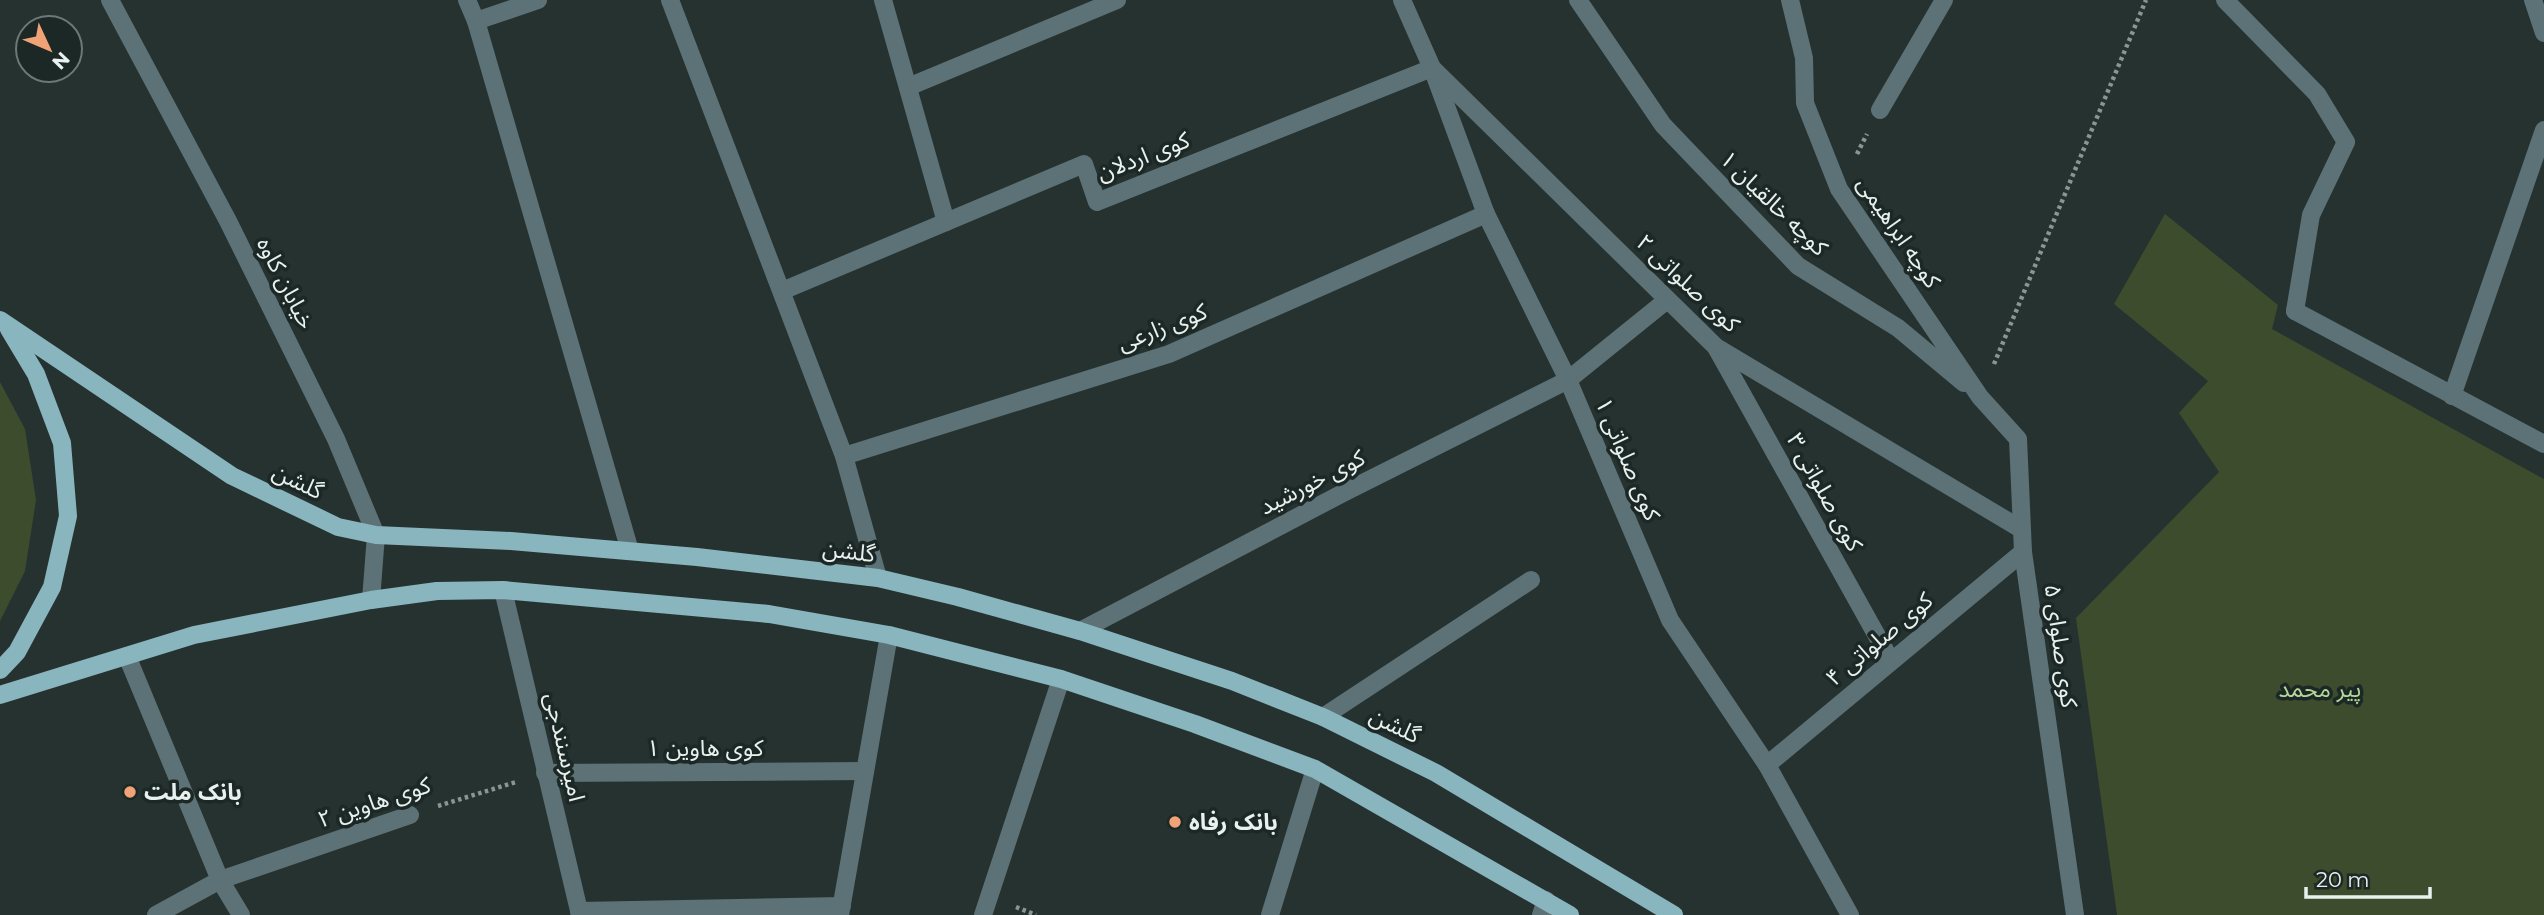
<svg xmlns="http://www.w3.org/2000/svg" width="2544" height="915" font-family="Montserrat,'Noto Sans Arabic',sans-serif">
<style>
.green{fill:#3c4c2d}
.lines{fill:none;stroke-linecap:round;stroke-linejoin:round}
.path{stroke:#8b9593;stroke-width:4.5;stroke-dasharray:3.5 3.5;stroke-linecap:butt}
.service{stroke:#5d7276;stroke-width:18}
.minor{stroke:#5d7276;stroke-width:18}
.tertiary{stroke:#5d7276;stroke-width:18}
.primary{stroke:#88b5be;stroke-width:18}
.poi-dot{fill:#efa377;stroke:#1c2826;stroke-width:2.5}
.labels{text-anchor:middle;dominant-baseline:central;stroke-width:7;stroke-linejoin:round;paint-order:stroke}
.street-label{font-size:23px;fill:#e9f1ef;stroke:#1c2826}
.park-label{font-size:23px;fill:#b6d79a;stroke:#1c2826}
.poi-label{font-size:23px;font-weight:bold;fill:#e9f1ef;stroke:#1c2826;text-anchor:start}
</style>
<rect width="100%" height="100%" fill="#263230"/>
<g class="green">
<polygon points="2165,214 2278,305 2272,329 2544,479 2544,915 2117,915 2076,618 2219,472 2179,413 2208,381 2114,304"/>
<polygon points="0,382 25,429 36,500 25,571 0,621"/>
</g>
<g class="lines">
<g class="path">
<polyline points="1857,154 1867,134"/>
<polyline points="1994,364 2146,0"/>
<polyline points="438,806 516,782"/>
<polyline points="1016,907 1036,915"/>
</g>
<g class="service">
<polyline points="2533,0 2544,33"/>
<polyline points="1880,110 1944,0"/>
<polyline points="2295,311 2544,444"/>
<polyline points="1568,380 1667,300"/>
<polyline points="2452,396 2544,130"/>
</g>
<g class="minor">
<polyline points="467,0 476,21"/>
<polyline points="538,0 476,21 630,551"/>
<polyline points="670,0 844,456 878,578"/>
<polyline points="883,0 946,222"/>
<polyline points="1402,0 1432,68 1486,214 1568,380 1670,620 1767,765 1850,915"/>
<polyline points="1578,0 1663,125 1798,266 1898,328 1964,383"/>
<polyline points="1790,0 1804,58 1805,103 1839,189 1980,397 2018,439 2023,552 2075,915"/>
<polyline points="2225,0 2317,94 2346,142 2311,215 2295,311"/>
<polyline points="908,87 1117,0"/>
<polyline points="782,291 1084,164 1097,202 1432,68 1716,347 2021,529"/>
<polyline points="1717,349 1891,661"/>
<polyline points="844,456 1169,354 1486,214"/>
<polyline points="503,590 580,915"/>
<polyline points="1080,631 1345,492 1568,380"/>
<polyline points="127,656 220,880 241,915"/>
<polyline points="1323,717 1531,580"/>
<polyline points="1767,765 2023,552"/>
<polyline points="545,773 865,771"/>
<polyline points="579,911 842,906"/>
<polyline points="156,915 220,880 410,815"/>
<polyline points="840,915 889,635"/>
<polyline points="983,915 1061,679"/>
<polyline points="1270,915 1315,769"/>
<polyline points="1541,915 1546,900"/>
</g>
<polyline class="tertiary" points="110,0 228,221 336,439 376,535 371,600"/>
<g class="primary">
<polyline points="0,320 232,476 338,527 376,535 511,541 697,557 878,578 958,597 1080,631 1232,681 1323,717 1436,773 1674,915"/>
<polyline points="0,670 17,652 52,587 68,516 62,443 36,374 9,329"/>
<polyline points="0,695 194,635 371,600 437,591 503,590 769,614 889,635 1061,679 1195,724 1315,769 1570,915"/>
</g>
</g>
<g class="poi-dot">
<circle cx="130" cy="792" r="7"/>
<circle cx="1175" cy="822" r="7"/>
</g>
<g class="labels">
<g class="street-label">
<text transform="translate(1143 156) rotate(-21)">کوی اردلان</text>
<text transform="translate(1774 203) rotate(44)">کوچه خالقیان ۱</text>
<text transform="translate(1899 232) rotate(56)">کوچه ابراهیمی</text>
<text transform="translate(286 283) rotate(63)">خیابان کاوه</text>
<text transform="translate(1688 283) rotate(43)">کوی صلواتی ۲</text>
<text transform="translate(1162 327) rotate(-21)">کوی زارعی</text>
<text transform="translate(1628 459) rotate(67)">کوی صلواتی ۱</text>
<text transform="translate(298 481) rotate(26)">گلشن</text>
<text transform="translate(1312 482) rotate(-27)">کوی خورشید</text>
<text transform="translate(1825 492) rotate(61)">کوی صلواتی ۳</text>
<text transform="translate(849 551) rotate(7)">گلشن</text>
<text transform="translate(1879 639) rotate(-40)">کوی صلواتی ۴</text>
<text transform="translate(2061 646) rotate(82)">کوی صلوای ۵</text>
<text transform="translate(1395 725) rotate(26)">گلشن</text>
<text transform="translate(565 747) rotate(77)">امیرسنندجی</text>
<text x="705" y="748">کوی هاوین ۱</text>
<text transform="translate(374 802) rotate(-18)">کوی هاوین ۲</text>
</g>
<g class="park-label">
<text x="2320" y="689">پیر محمد</text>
</g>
<g class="poi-label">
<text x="144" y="792">بانک ملت</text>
<text x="1189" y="822">بانک رفاه</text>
</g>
</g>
<g transform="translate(49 49) rotate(134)"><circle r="33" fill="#1c2826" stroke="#6e7876" stroke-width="2"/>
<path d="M0-5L12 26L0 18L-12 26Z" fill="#efa377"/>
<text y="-10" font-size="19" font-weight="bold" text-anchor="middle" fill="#e9f1ef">N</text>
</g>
<path d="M2306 887v10h124v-10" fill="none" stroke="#e9f1ef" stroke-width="3.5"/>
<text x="2316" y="887" font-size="21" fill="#e9f1ef" stroke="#1c2826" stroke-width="5" paint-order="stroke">20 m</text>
</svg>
